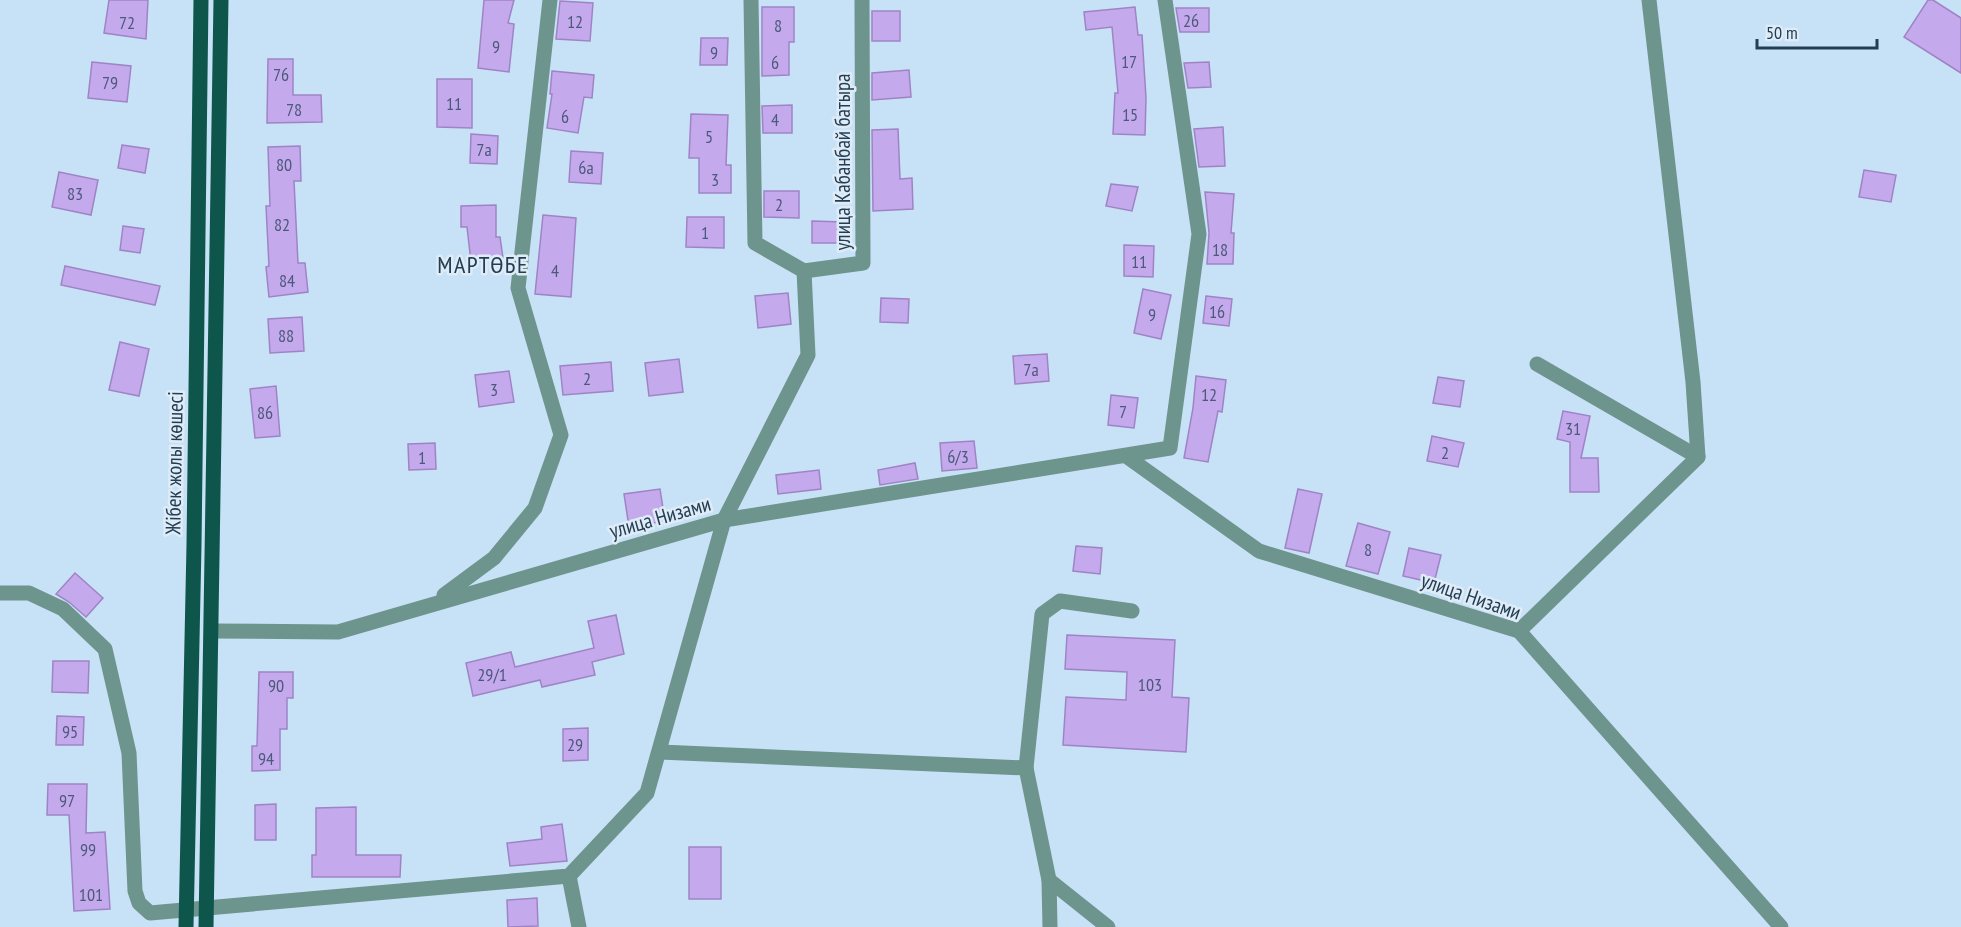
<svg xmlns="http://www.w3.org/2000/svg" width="1961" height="927" font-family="'PT Sans Narrow',sans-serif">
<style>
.building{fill:#c4a9ed;stroke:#9f84c5;stroke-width:1.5}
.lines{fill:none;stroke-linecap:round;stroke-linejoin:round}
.minor{stroke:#6d948d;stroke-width:15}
.major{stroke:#0e554c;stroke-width:15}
.labels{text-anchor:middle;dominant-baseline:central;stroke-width:5;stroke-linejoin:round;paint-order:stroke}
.number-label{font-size:18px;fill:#4b597a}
.street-label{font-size:21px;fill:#233e53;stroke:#dfecf7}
.quarter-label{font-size:24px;letter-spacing:1.5px;fill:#233e53;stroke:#dfecf7}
</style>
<rect width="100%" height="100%" fill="#c7e1f6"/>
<g class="building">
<polygon points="109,0 148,0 146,39 104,33"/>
<polygon points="484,0 514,0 508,23 514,24 509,72 478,68"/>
<polygon points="1928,0 1933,0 1961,18 1961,73 1904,37"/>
<polygon points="560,1 593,3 590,41 556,39"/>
<polygon points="762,7 794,7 794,42 789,42 789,75 762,76"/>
<polygon points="1135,7 1138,35 1142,35 1146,98 1145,135 1113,134 1115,93 1118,93 1112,27 1086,30 1084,12"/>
<polygon points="1176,8 1209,8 1209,32 1180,32"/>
<rect x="872" y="11" width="28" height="30"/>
<polygon points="701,38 728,38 727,65 700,65"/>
<polygon points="268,59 293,59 293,95 321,95 322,122 267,123"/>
<polygon points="92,62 131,66 127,102 88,98"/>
<polygon points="1209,62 1211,87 1188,88 1184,63"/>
<polygon points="909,70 911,97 872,100 872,73"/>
<polygon points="552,71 594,75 592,98 584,97 578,133 547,128 552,94 550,94"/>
<polygon points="437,79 472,79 472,128 437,127"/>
<polygon points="792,105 792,133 763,133 762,106"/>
<polygon points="691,114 728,115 726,165 731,165 731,193 699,193 699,158 689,158"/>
<polygon points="1223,127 1225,166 1199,167 1194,129"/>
<polygon points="898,129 900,179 912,178 913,209 873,211 872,130"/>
<polygon points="471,134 498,136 497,164 470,163"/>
<polygon points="122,145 149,149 145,173 118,168"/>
<polygon points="300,146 301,181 294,181 298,263 305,263 308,292 269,297 266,267 269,266 266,206 270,206 268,147"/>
<polygon points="571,151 603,153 601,184 569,182"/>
<polygon points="1864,170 1896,175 1891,202 1859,197"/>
<polygon points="59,172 98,180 91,215 52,207"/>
<polygon points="1111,184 1138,187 1132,211 1106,206"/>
<polygon points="764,191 799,191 799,218 764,217"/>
<polygon points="1205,192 1234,194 1231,233 1234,233 1233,264 1207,264 1209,233"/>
<polygon points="496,205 496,237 500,237 503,258 471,262 467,227 461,227 461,206"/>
<polygon points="543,215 576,218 571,297 535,294"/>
<polygon points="687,217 724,217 724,248 686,247"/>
<polygon points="812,221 844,222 844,243 812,243"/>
<polygon points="123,226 144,229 140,253 120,250"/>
<polygon points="1124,245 1154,246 1153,277 1124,276"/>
<polygon points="65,266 160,286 155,305 61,285"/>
<polygon points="1143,289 1171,295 1161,339 1134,333"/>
<polygon points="788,293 791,324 758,328 755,296"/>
<polygon points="1206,296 1232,299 1229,326 1203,323"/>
<polygon points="881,298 909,299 908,323 880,322"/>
<polygon points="302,317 304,351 270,353 268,319"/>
<polygon points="120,342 149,349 139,396 109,390"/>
<polygon points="1047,354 1049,381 1015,384 1013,356"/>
<polygon points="679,359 683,392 649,396 645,363"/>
<polygon points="611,362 613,391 563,395 560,366"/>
<polygon points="509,371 514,402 479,407 475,375"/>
<polygon points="1196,376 1226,380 1222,412 1218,411 1208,462 1184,458 1193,408"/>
<polygon points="1438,377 1464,381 1460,407 1433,403"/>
<polygon points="276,386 280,436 255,438 250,389"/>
<polygon points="1111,395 1138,398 1134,428 1108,425"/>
<polygon points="1563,411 1590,416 1581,458 1598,458 1599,492 1570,492 1570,442 1557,439"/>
<polygon points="1432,436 1464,443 1458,467 1427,461"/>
<polygon points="974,441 977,468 942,471 940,443"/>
<polygon points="435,443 436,469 409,470 408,444"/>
<polygon points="915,463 918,479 880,485 878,470"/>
<polygon points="819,470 821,489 778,494 776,475"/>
<polygon points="660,489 665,521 629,527 624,494"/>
<polygon points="1298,489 1322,494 1309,553 1285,548"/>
<polygon points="1358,523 1390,532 1378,574 1346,566"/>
<polygon points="1076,546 1102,548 1100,574 1073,571"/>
<polygon points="1409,548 1441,555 1434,583 1403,576"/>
<polygon points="75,573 103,598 86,617 69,602 56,594"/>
<polygon points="616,615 624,654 592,662 595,675 542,687 540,680 473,696 466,663 511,652 515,667 594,648 588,621"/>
<polygon points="1067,635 1175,640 1172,697 1189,698 1186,752 1063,745 1066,697 1126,700 1127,672 1065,669"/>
<polygon points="53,661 89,661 88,693 52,692"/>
<polygon points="259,672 293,672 293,698 287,698 287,729 280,729 280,770 252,771 252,746 257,746"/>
<polygon points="57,716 84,717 83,745 56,745"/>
<polygon points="588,728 588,760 563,761 563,729"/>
<polygon points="48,784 87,784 86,833 105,832 110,909 74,911 69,815 47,815"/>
<polygon points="276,804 276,840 255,840 255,805"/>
<polygon points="356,807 356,855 401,855 400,877 312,877 312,855 316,855 316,808"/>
<polygon points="562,824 567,861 510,866 507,843 542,839 541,827"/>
<rect x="689" y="847" width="32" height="52"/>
<polygon points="537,898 538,926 508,927 507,900"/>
</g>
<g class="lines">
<g class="minor">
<polyline points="804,271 863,263 862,0"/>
<polyline points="1537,364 1698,457"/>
<polyline points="1126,456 1259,551 1519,631 1781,927"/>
<polyline points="0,593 29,593 63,609 105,649 129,753 135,891 139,903 150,913 569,876 647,793 724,520 808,355 804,271 755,243 751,0"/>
<polyline points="444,595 494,558 535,508 561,435 518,288 550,0"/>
<polyline points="212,631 338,632 724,520 1170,448 1199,234 1165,0"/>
<polyline points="1519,631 1698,457 1693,382 1649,0"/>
<polyline points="660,752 1026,768 1049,880 1108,927"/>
<polyline points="1026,768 1042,614 1060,601 1132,611"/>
<polyline points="569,876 579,927"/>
<polyline points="1049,880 1050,927"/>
</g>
<g class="major">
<polyline points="186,927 194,545 201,0"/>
<polyline points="206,927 221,0"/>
</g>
</g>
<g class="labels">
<g class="number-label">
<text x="1191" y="20">26</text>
<text x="575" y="21">12</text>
<text x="127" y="22">72</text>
<text x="778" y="25">8</text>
<text x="496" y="46">9</text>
<text x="714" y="52">9</text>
<text x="1129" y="61">17</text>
<text x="775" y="62">6</text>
<text x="281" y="74">76</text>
<text x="110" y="82">79</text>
<text x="454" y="103">11</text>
<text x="294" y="109">78</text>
<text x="1130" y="114">15</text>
<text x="565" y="116">6</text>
<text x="775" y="119">4</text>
<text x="709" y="136">5</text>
<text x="484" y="149">7а</text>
<text x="284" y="164">80</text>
<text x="586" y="167">6а</text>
<text x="715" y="179">3</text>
<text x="75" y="193">83</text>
<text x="779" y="204">2</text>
<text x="282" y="224">82</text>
<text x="705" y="232">1</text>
<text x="1220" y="249">18</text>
<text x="1139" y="261">11</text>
<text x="555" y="270">4</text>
<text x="287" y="280">84</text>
<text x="1217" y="311">16</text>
<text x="1152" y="314">9</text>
<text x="286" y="335">88</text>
<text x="1031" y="369">7а</text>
<text x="587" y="378">2</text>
<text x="494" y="389">3</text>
<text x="1209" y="394">12</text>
<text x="1123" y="411">7</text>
<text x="265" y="412">86</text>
<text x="1573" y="428">31</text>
<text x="1445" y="452">2</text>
<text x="958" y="456">6/3</text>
<text x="422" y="457">1</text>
<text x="1368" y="549">8</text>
<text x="492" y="674">29/1</text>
<text x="1150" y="684">103</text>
<text x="276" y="685">90</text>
<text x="70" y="731">95</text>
<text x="575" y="744">29</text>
<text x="266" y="758">94</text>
<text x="67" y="800">97</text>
<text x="88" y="849">99</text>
<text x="91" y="894">101</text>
</g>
<g class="street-label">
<text transform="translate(842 162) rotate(-90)">улица Кабанбай батыра</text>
<text transform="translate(174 463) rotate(-89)">Жібек жолы көшесі</text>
<text transform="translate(660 517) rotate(-16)">улица Низами</text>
<text transform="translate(1471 596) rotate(19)">улица Низами</text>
</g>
<g class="quarter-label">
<text x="483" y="264">МАРТӨБЕ</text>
</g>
</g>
<path d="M1757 39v9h120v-9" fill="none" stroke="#233e53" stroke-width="3"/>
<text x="1766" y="39" font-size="18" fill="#233e53" stroke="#dfecf7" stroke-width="4.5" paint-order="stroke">50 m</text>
</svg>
